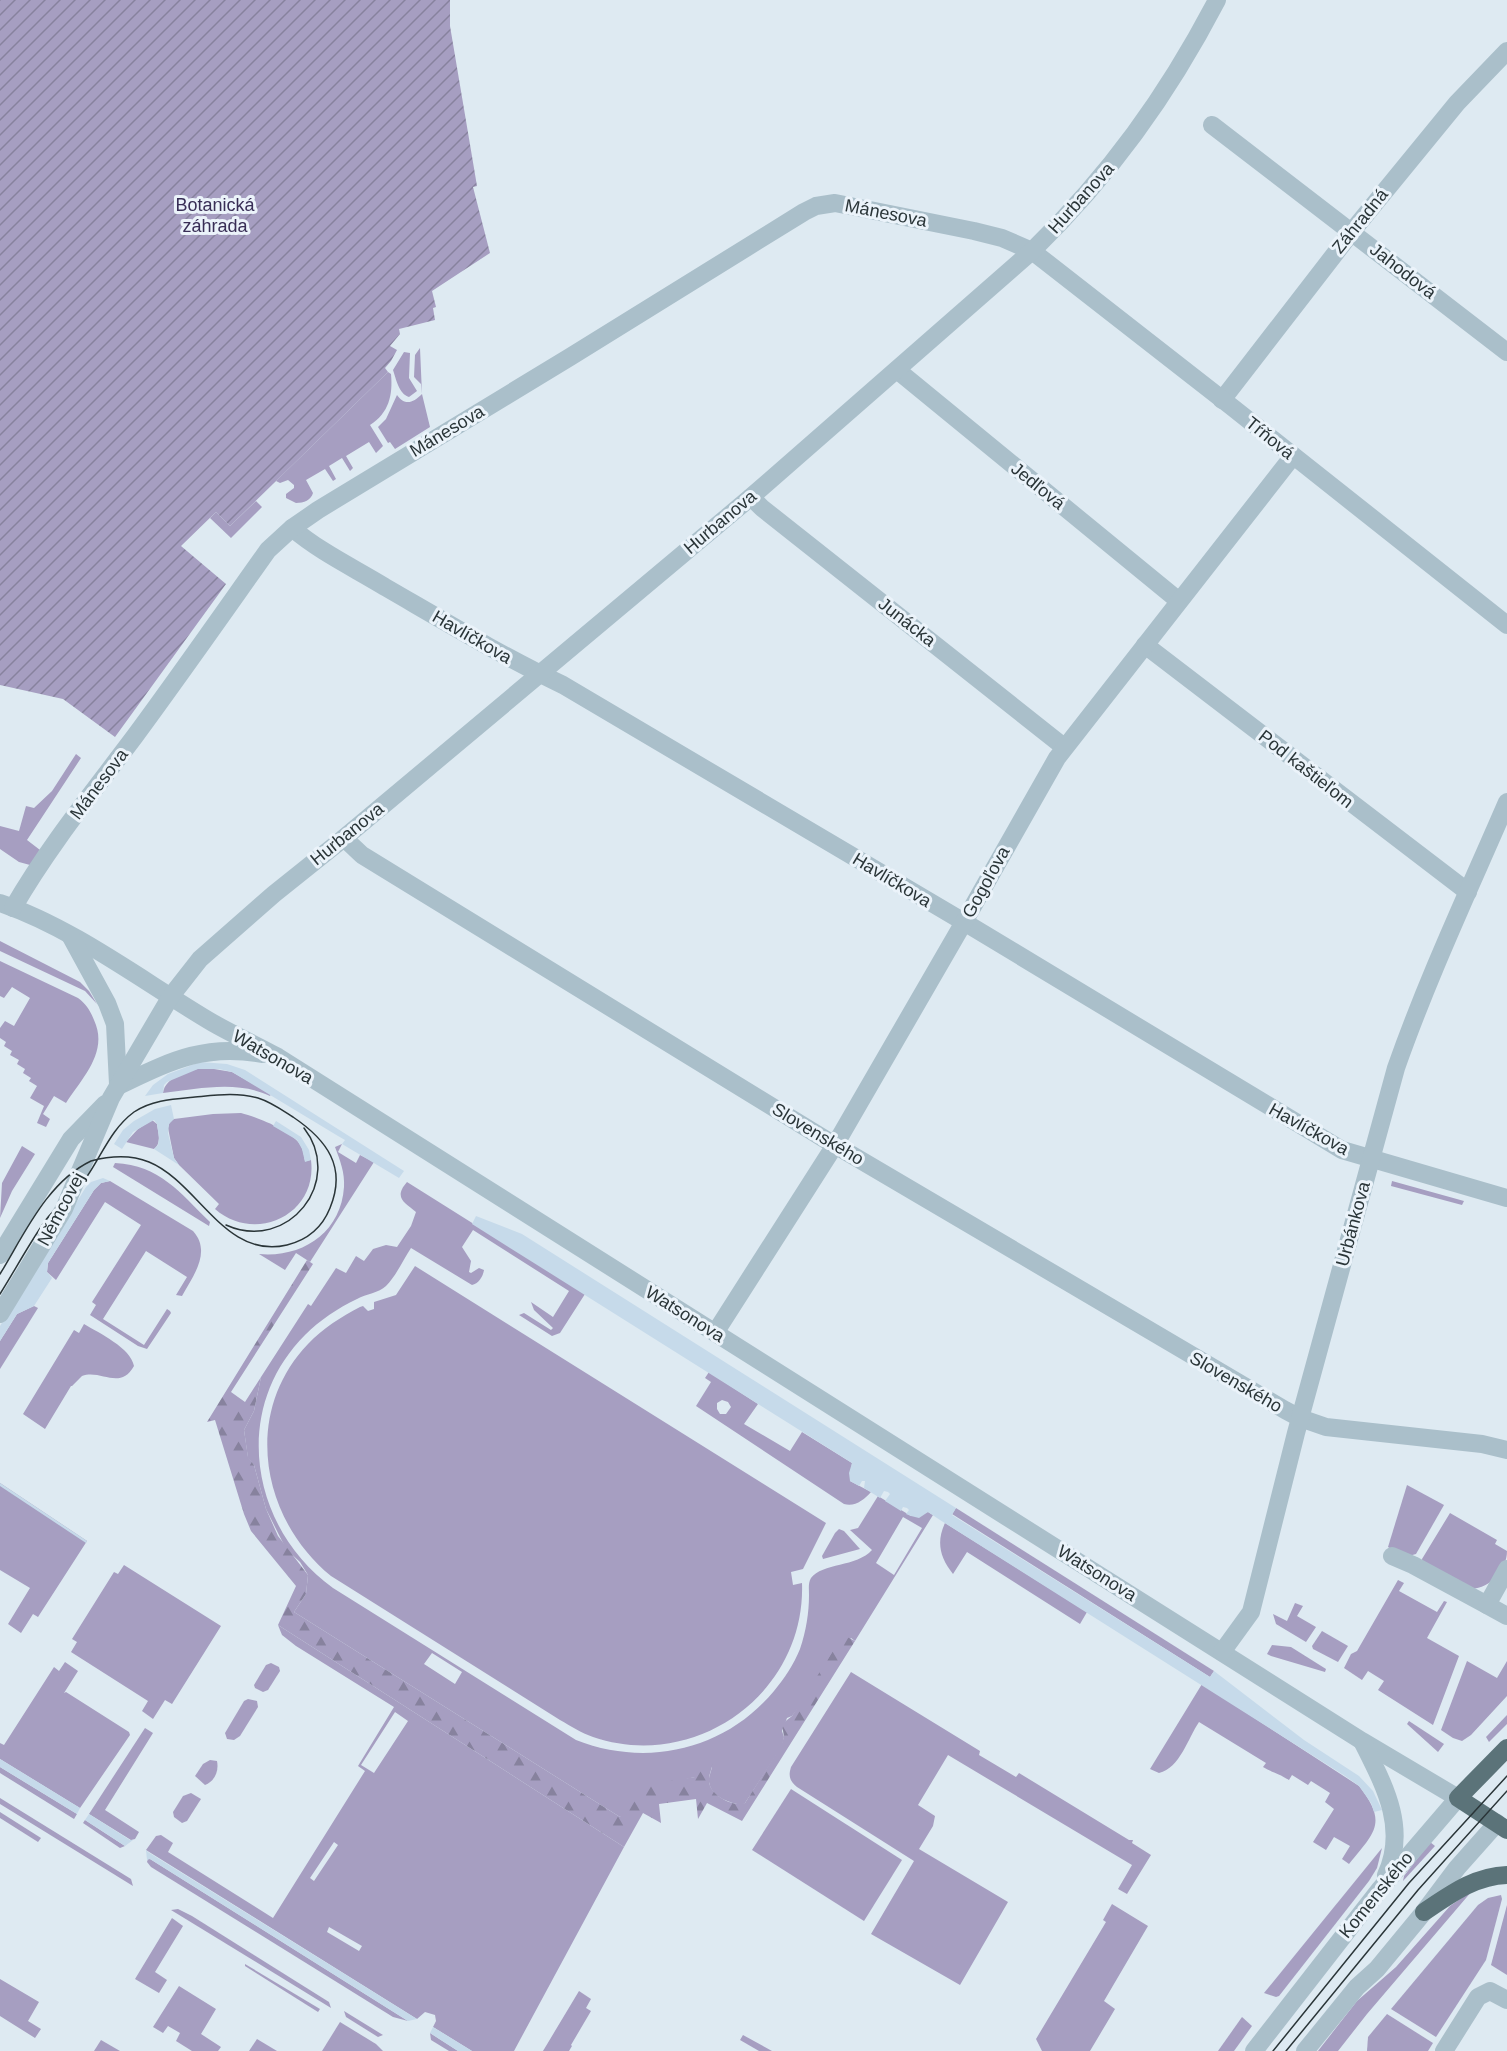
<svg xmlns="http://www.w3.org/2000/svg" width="1507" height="2051" font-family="Helvetica,sans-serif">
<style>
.green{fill:#a69ec1;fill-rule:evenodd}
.forest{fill:url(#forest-firs)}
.garden{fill:url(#garden-furrows)}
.plaza{fill:#c6daea}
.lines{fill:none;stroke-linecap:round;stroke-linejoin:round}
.minor{stroke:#aabfca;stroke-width:18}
.major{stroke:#5b7379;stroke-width:18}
.tram{stroke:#2a3538;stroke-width:1.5}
.labels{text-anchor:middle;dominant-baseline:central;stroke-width:6;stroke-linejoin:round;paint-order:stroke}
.street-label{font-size:18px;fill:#2a3538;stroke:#ebf3fa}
.park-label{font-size:18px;fill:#382e56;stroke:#ebf3fa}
</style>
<defs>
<pattern id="forest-firs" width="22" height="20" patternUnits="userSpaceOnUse" patternTransform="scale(1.5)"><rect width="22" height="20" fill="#a69ec1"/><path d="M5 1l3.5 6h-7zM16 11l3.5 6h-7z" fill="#87829e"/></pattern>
<pattern id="garden-furrows" width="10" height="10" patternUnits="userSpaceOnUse" patternTransform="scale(1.5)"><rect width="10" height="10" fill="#a69ec1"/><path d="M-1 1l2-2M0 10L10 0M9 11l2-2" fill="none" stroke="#87829e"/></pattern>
</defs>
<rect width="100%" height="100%" fill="#deeaf2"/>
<g class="green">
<path d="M 420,348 L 422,394 L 430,427 L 395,449 L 390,442 L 388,443 L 378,427 L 386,419 L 397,395 C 405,406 413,403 422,394 L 421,384 L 414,377 L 415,355 Z"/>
<path d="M 404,352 L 410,353 L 409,378 L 417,391 L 409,397 C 399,394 396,379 393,370 Z"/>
<path d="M 388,372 L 391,374 C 393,395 389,413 370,425 L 383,446 L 376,453 L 369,442 L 346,456 L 353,468 L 350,471 L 342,458 L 329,466 L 336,479 L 333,481 L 325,469 L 306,480 L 313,493 C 311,500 304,503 296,503 L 286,498 L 286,494 L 294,488 L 294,485 L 288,480 L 280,483 L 276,481 Z"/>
<polygon points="256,501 262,507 231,538 210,518 216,512 230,526"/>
<polygon points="76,754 81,758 27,840 40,850 30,865 19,862 0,849 0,826 19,831 26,806 34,808 52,791"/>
<polygon points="0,941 80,982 89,991 97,1004 85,991 0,951"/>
<path d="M 0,961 L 78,998 C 86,1004 90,1010 94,1020 C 109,1052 82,1078 66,1103 L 54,1096 L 43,1114 L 50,1119 L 46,1127 L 37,1123 L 44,1106 L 30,1098 L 37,1086 L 29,1081 L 31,1078 L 23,1073 L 25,1069 L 17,1064 L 19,1060 L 10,1055 L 12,1051 L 4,1046 L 6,1042 L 0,1038 L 0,1028 L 5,1021 L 14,1026 L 30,998 L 12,987 L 4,998 L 0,996 Z"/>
<path d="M 208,1068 L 232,1072 L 271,1094 L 270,1096 C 236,1080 199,1089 163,1093 C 165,1076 193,1068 208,1068 Z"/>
<path d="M 241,1113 C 257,1117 289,1130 299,1143 C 303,1148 304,1155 305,1161 L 311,1160 C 318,1215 255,1244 215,1209 L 219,1204 L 179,1165 L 174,1158 L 168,1128 L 170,1121 L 174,1119 L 213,1114 Z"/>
<path d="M 152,1120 L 157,1124 C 158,1133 162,1143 154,1149 L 126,1142 L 138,1129 Z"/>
<path d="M 342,1144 L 338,1152 L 356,1163 L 360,1155 L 374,1162 L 310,1262 L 296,1253 L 285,1270 L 259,1254 C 302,1258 341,1233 344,1187 C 345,1173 340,1160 335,1147 Z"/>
<polygon points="22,1146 35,1154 12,1191 0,1218 2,1183"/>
<path d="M 115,1163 C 160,1165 180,1193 210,1222 L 209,1226 L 113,1167 Z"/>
<path d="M 110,1181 L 193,1231 C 212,1252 193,1276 182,1296 L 176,1295 L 187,1277 L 146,1251 L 103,1319 L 144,1345 L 167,1309 L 170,1311 L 171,1313 L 147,1349 L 138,1346 L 90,1315 L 96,1305 L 92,1302 L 141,1225 L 105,1202 L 56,1280 L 47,1272 L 48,1263 L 94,1190 L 101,1183 Z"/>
<polygon points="1392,1181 1464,1201 1462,1205 1391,1186"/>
<path d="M 407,1182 L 585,1294 L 560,1333 L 552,1336 L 519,1315 L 524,1313 L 551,1330 L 553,1328 L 534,1310 L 531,1302 L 553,1317 L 569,1291 L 473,1230 L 462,1247 L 471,1261 L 469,1272 L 471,1273 L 479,1268 L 484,1270 C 483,1277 478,1284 472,1285 L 411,1248 C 403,1260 396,1276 386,1286 C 379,1293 366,1294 357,1299 C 338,1308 320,1320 305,1335 C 230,1410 251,1529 333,1588 L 576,1740 C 647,1768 725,1750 774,1691 C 784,1679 794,1664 800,1649 C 806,1631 809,1613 809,1595 C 809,1589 808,1583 811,1578 C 822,1563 857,1567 872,1550 L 850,1530 L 858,1528 L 878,1496 L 911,1516 L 928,1512 L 933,1515 L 855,1641 L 851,1638 L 792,1716 L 787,1718 L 782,1731 L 784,1737 L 782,1746 L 745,1803 L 742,1805 C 730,1803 711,1797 709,1782 C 708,1778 711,1772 712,1767 L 695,1777 L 669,1783 L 620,1817 L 294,1612 L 306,1594 L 308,1575 L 300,1562 L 286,1549 L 266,1509 L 254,1465 L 248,1458 L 244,1430 L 254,1411 L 261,1377 L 308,1304 L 311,1306 L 336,1268 L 346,1273 L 356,1256 L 364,1261 L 373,1249 L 386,1245 L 397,1247 L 411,1226 L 416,1212 C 405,1203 393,1198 407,1182 ZM 903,1517 L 922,1528 L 894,1575 L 876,1563 ZM 432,1653 L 462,1672 L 455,1684 L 424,1664 Z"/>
<path d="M 415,1266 L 826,1523 L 803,1569 L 791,1572 L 793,1585 L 802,1583 C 806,1693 696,1772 593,1737 C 581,1733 571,1726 560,1720 L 331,1576 C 261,1519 242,1413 308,1344 C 323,1328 341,1317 360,1307 L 363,1306 L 368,1311 L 374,1309 L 374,1302 L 396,1295 Z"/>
<polygon points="34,1306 38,1308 0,1369 0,1341 17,1314"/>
<path d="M 84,1324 C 99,1333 131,1348 134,1366 C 120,1391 101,1369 82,1376 L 72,1386 L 71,1386 L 45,1429 L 23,1414 L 74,1330 L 79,1333 Z"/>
<path d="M 709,1372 L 758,1404 L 744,1424 L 790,1451 L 802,1432 L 852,1463 L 850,1481 L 871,1492 C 864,1500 855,1507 844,1504 L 696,1406 L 711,1382 L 705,1378 ZM 722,1400 L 728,1402 L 731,1407 L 726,1414 L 720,1414 L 717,1409 L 717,1403 Z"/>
<polygon points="0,1483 87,1541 38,1617 33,1614 21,1633 8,1624 30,1588 0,1570"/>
<polygon points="1407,1485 1444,1505 1416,1554 1405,1557 1388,1547"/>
<polygon points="956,1508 1214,1671 1210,1677 952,1514"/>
<path d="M 1450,1513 L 1497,1540 L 1495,1544 L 1507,1551 C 1507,1571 1487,1593 1465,1588 C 1456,1586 1433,1570 1423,1564 L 1422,1559 Z"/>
<path d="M 945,1523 L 1087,1612 L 1080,1624 L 967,1552 L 953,1574 C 940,1558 936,1542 945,1523 Z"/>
<polygon points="839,1529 844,1531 860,1549 823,1559 822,1556 835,1533"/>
<polygon points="124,1565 221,1626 172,1704 165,1700 153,1719 142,1711 148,1701 71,1652 77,1642 72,1639 114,1572 118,1574"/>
<polygon points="1398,1580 1404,1583 1399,1591 1437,1612 1444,1601 1447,1602 1427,1638 1459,1656 1433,1725 1378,1690 1384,1681 1368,1671 1362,1680 1344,1668 1351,1654 1357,1651"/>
<polygon points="1295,1603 1303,1606 1297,1616 1316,1627 1306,1642 1276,1624 1273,1614 1287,1621"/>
<path d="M 278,1625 L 624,1847 L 514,2051 L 472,2051 L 433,2027 L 436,2021 L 435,2015 L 425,2012 L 417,2019 L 146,1850 L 156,1836 L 161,1835 L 173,1843 L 168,1852 L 273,1918 L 365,1771 L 358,1766 L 394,1707 L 296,1646 L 282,1635 ZM 395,1712 L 408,1721 L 374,1773 L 361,1765 ZM 334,1842 L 338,1845 L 314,1881 L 310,1878 ZM 329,1927 L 362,1946 L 359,1951 L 327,1932 Z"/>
<polygon points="1322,1631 1348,1646 1338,1662 1313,1649 1312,1646"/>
<polygon points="1272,1645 1291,1647 1326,1669 1325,1672 1271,1656 1267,1654"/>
<polygon points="1467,1661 1497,1678 1507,1661 1507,1696 1471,1735 1462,1741 1453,1738 1441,1730"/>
<polygon points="65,1662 78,1671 64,1693 66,1692 129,1732 130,1735 80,1808 0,1759 0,1743 4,1745 54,1667 59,1671"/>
<polygon points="271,1663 279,1667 280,1671 268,1690 263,1692 255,1688 254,1685 266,1665"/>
<path d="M 851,1672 L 980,1751 L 979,1755 L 1016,1777 L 1019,1773 L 1129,1840 L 1133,1840 L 1132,1843 L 1151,1855 L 1127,1894 L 1118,1889 L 1132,1865 L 948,1755 L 918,1805 L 935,1816 L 933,1826 L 919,1849 L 1008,1902 L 960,1985 L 871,1934 L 914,1861 L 797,1787 C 790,1781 788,1777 791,1767 Z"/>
<path d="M 1202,1684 L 1359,1786 C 1388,1823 1375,1832 1349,1864 L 1342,1859 L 1350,1846 L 1334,1837 L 1326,1850 L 1313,1842 L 1334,1809 L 1325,1802 L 1330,1793 L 1311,1781 L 1308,1785 L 1292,1775 L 1289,1780 C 1278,1773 1271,1772 1263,1767 L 1266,1763 L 1199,1722 C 1188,1738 1180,1768 1159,1773 L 1150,1769 Z"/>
<polygon points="248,1699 257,1701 258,1707 240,1736 234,1740 227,1739 225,1733 244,1701"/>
<polygon points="1507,1715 1507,1724 1489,1742 1486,1737"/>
<polygon points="1409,1721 1444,1744 1438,1752 1407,1724"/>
<polygon points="145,1728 153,1733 105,1810 139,1832 135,1839 131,1840 89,1814"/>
<path d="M 210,1760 L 217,1761 C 219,1771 215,1781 205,1785 L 195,1776 L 203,1764 Z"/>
<polygon points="0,1767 77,1814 74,1819 0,1773"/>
<polygon points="791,1789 902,1860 864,1921 752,1850"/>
<polygon points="191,1793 201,1799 187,1821 182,1823 174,1817 173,1812 183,1796"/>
<polygon points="0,1798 131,1879 133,1886 0,1804"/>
<polygon points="0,1812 41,1838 38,1842 0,1818"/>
<polygon points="85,1820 125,1846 120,1848 83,1823"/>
<polygon points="1430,1842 1435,1846 1403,1881 1404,1876"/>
<polygon points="1382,1848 1377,1868 1369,1881 1279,1996 1276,1997 1264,1993"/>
<polygon points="148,1859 150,1859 408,2021 393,2017 151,1867 147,1862"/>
<polygon points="1472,1891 1367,2014 1338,2051 1318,2051 1357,2001 1396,1967 1450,1906"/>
<polygon points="1501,1895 1502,1899 1486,1960 1436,2037 1391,2009 1478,1905 1488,1898"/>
<polygon points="1112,1904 1148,1926 1104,2001 1115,2009 1090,2051 1042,2051 1036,2039 1106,1922 1103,1920"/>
<polygon points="1507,1905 1507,1975 1491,1965"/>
<polygon points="178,1909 192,1916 329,2002 331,2008 171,1910"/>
<polygon points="172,1918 183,1926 155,1972 167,1980 159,1993 135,1979"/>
<polygon points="245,1964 320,2009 318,2012 245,1966"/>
<polygon points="0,1979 39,2002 28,2021 41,2029 35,2038 0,2016"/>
<polygon points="179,1986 216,2009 201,2034 221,2047 218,2051 192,2051 176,2041 180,2033 168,2026 163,2033 153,2027"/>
<polygon points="579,1991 591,1999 586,2008 591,2011 571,2045 572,2046 569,2051 543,2051"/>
<polygon points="344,2011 383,2035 378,2037 346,2017"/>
<polygon points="1387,2014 1433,2043 1428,2051 1367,2051 1368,2037"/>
<polygon points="1242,2017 1252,2026 1234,2051 1218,2051"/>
<polygon points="340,2022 376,2044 383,2051 322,2051"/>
<polygon points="430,2033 458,2051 449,2051 431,2040"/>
<polygon points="743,2035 772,2051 759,2051 740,2040"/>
<polygon points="257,2039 277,2051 249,2051"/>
<polygon points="101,2040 120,2051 94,2051"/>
</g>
<path class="forest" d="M 307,1260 L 313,1264 L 231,1392 L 245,1402 L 261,1377 L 254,1411 L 244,1430 L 248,1457 L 254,1465 L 266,1509 L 278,1536 L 308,1575 L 306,1594 L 294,1612 L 620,1817 L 639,1786 L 695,1777 C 694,1768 691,1762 699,1755 L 707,1756 L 712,1761 C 713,1768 709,1773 709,1780 C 708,1794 733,1808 745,1803 L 781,1746 L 784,1737 L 782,1724 L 792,1716 L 840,1640 L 847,1637 L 855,1641 L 742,1821 L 707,1803 L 698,1819 L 696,1799 L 659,1804 L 661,1823 L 643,1813 L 624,1847 L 278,1625 L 296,1586 L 251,1531 L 244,1514 L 215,1420 L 207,1422 Z"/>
<polygon class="garden" points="0,0 450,0 450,26 477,186 473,187 490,253 432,291 436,307 433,308 435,320 399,329 400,334 390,346 397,350 391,361 385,368 388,372 230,526 216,512 181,546 226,584 115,737 63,699 0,685"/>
<g class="plaza">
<polygon points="200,1062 227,1064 245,1070 404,1171 399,1178 342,1144 345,1140 338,1136 232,1072 219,1069 198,1069 167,1082 164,1085 163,1093 145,1096 153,1085 168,1074"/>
<polygon points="171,1105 174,1119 169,1124 168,1133 174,1158 179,1165 154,1149 158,1145 159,1138 157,1124 154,1120 133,1132 122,1149 114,1144 123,1130 134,1121 155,1109"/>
<polygon points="276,1121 301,1137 309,1150 311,1160 305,1162 302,1149 297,1140 273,1126"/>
<polygon points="103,1178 110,1181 101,1183 94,1190 48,1263 47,1272 52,1278 34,1306 17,1314 0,1341 0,1326 86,1187 91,1182"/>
<polygon points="476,1216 522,1234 956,1508 952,1515 1210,1677 1214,1671 1304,1740 1359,1776 1373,1791 1382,1810 1374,1812 1371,1803 1359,1786 1345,1776 940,1520 928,1512 919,1518 911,1516 906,1514 909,1510 907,1508 903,1507 901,1511 885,1501 890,1494 888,1492 884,1491 880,1498 864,1488 865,1481 862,1481 859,1486 850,1481 849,1473 852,1463 472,1224"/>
<polygon points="0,1483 87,1541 86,1543 0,1486"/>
<polygon points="0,1759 80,1808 77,1814 0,1767"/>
<polygon points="89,1814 130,1840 133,1840 125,1846 85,1820"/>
<polygon points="146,1850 148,1852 417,2019 408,2021 150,1859 147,1860"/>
<polygon points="433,2027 472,2051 458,2051 430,2033"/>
</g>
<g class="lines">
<g class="minor">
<polyline points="1212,125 1507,352"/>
<polyline points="897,370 1179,601"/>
<polyline points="1222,400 1358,224 1457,103 1507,51"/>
<polyline points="751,497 762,508 1064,747"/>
<path d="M 292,528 C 320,552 354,568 385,587 C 444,621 502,656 563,685 L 964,922 L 1342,1150 L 1507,1198"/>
<polyline points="1145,645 1468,892"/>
<polyline points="344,838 362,855 823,1138 1285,1410 1300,1418 1326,1427 1482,1444 1507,1450"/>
<path d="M 0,903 C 74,928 145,983 213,1023 C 234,1035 256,1045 278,1057 L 1362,1741 L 1458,1798 L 1380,1889 L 1254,2051"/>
<path d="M 13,908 C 48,847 93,792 135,736 C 180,675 224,612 268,550 L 292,528 L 318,510 L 570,357 L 804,212 L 816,206 L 835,203 L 974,231 L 1002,238 L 1032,251 L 1232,407 L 1507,625"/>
<polyline points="71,937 107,1003 115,1024 118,1084"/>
<path d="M 118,1086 C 169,1062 204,1043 262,1054"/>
<polyline points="0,1255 71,1139 105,1104"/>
<path d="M 0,1314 L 64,1209 L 111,1098 L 171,996 L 200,959 L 274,894 L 344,838 L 751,497 L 1032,251 C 1109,176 1167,96 1217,0"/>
<polyline points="715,1333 835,1145 964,922 1057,758 1293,456"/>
<polyline points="1392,1556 1413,1565 1487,1605 1507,1569"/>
<polyline points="1487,1605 1507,1616"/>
<path d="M 1222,1652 L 1251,1612 L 1296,1433 L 1396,1068 C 1428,977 1469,890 1507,802"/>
<path d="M 1363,1743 C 1384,1785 1408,1828 1386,1875"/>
<polyline points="1305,2051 1357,1987 1377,1969 1424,1912 1457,1868 1497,1823"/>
<polyline points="1444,2051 1478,1997 1490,1991 1507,2000"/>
</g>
<g class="major">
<polyline points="1507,1748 1458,1798 1507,1830"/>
<path d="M 1424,1912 C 1451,1894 1475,1876 1507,1875"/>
</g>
<g class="tram">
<path d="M 226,1225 C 288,1253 345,1181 304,1128"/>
<path d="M 0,1274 C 24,1235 47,1182 91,1161 C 110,1156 129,1154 149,1162 C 198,1182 225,1260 287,1245 C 307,1240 322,1228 330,1208 C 347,1167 327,1140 293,1117 C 282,1110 271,1102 258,1098 C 237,1092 216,1095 195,1097 C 173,1099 152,1100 134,1112 C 111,1129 102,1155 86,1178 C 74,1193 57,1205 45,1221 C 29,1244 15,1270 0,1294"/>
<polyline points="1273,2051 1409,1883 1507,1776"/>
<polyline points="1286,2051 1418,1890 1507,1791"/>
</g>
</g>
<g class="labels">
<g class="street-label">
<text transform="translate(1081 198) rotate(-48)">Hurbanova</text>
<text transform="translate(886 213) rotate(11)">Mánesova</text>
<text transform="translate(1360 221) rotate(-51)">Záhradná</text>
<text transform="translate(1403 271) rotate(38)">Jahodová</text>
<text transform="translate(447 431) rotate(-31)">Mánesova</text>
<text transform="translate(1270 438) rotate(39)">Tŕňová</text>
<text transform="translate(1038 486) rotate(39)">Jedľová</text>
<text transform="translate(720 522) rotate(-40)">Hurbanova</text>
<text transform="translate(907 622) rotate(38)">Junácka</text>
<text transform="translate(472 637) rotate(30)">Havlíčkova</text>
<text transform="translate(1306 769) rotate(38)">Pod kaštieľom</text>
<text transform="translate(99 784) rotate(-53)">Mánesova</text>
<text transform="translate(347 834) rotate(-39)">Hurbanova</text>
<text transform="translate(892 880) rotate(31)">Havlíčkova</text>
<text transform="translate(986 882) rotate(-61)">Gogoľova</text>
<text transform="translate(273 1057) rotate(30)">Watsonova</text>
<text transform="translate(1309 1129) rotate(29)">Havlíčkova</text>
<text transform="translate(818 1134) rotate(31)">Slovenského</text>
<text transform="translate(61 1209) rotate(-62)">Němcovej</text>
<text transform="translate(1353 1224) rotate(-75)">Urbánkova</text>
<text transform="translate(685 1314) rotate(32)">Watsonova</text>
<text transform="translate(1236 1382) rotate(30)">Slovenského</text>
<text transform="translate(1097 1573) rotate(32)">Watsonova</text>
<text transform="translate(1376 1895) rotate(-51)">Komenského</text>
</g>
<g class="park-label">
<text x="215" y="205">Botanická<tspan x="215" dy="21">záhrada</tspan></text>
</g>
</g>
</svg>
